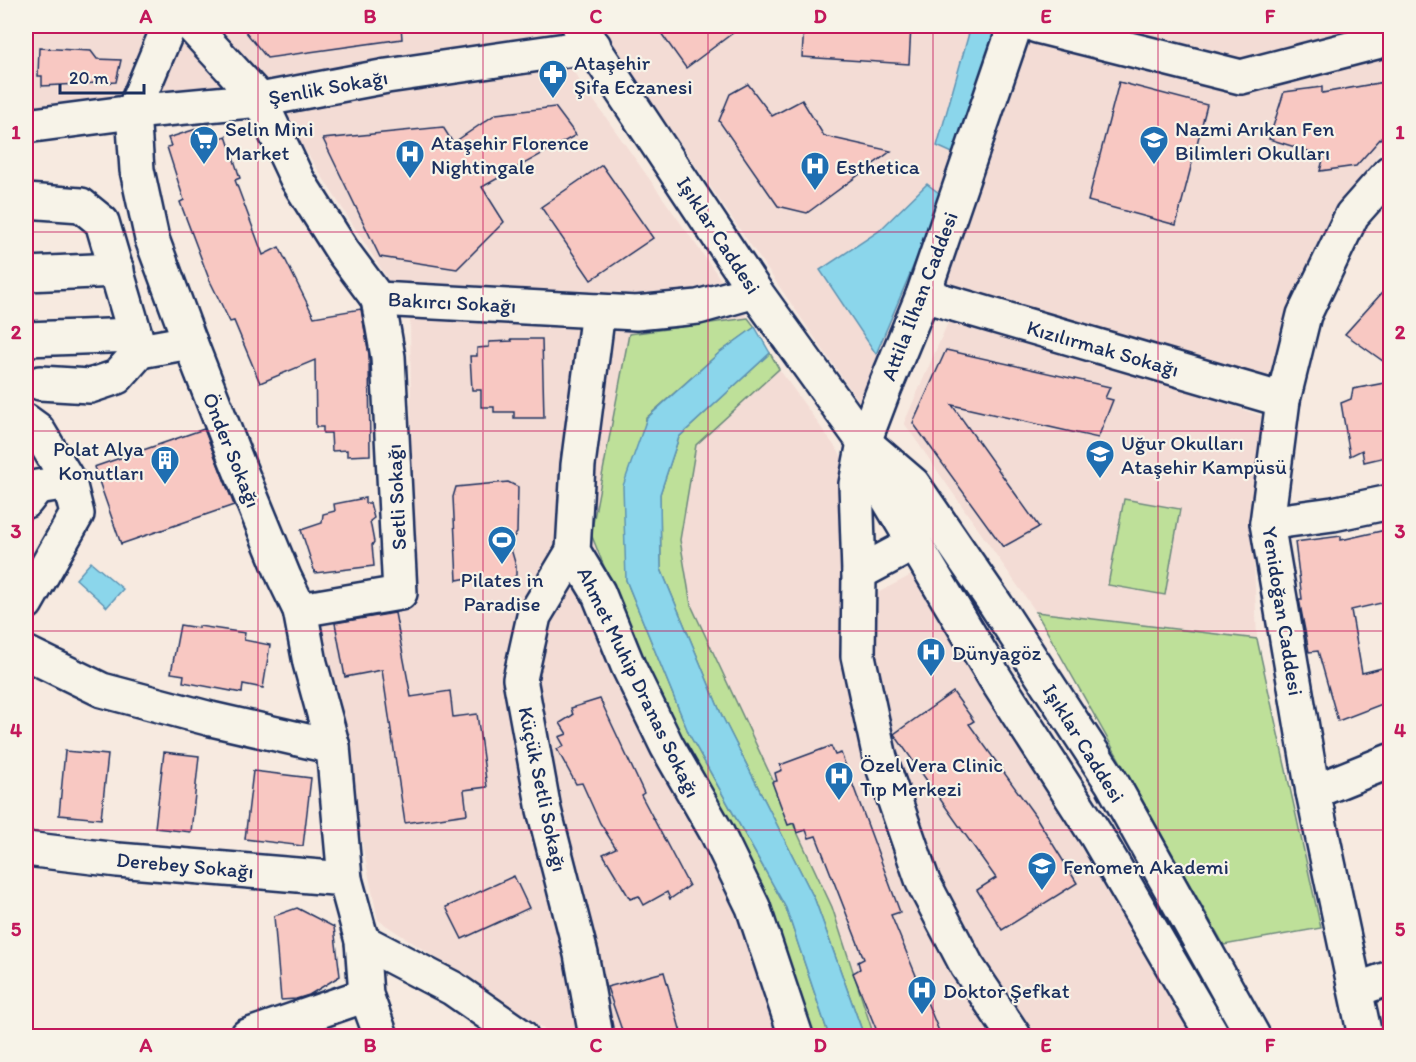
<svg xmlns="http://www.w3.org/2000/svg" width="1416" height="1062" font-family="Itim,sans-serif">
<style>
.built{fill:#f3dcd5}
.green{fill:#bee099;stroke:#6c887c;stroke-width:1.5}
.water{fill:#8bd6eb;stroke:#5e93b3;stroke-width:1.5}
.building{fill:#f8c8c2;stroke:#1b2f5e;stroke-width:1.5}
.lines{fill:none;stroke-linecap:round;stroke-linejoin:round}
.minor-casing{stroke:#1b2f5e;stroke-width:38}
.minor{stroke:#f7f3e8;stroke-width:33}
.grid{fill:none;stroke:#c2185b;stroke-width:1.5;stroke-opacity:0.55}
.labels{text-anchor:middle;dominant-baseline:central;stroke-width:4.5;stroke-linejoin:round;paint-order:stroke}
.poi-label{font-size:21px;fill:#1b2f5e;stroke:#f7f3e8;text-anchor:start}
.street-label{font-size:21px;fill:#1b2f5e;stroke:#f7f3e8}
.neatline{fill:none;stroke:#c2185b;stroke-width:2}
.grid-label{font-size:20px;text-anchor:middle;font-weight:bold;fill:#c2185b}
</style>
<rect width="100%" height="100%" fill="#f7eae0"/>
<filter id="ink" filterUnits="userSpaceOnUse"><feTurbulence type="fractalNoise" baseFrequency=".0167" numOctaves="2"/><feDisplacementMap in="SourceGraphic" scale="12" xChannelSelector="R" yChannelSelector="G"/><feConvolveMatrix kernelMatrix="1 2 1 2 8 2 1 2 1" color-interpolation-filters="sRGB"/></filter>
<g filter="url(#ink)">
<g class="built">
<polygon points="26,26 541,26 748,318 629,334 703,789 788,958 810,1036 555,1036 378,920 316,623 413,603 410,314 266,89 26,113"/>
<polygon points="599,26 1390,26 1390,138 1386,141 1290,301 1285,392 944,287 873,422"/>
<polygon points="953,311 1262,416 1253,537 1257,639 1036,612 904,423"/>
<polygon points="779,369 846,462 870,597 915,573 1195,1036 874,1036 832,907 691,605 680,540 696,445"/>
</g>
<g class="green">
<polygon points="748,318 755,327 719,353 646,418 626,580 689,734 786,908 829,1036 810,1036 788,958 703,789 628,626 591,534 629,334"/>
<polygon points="770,353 779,369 696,445 680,540 691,605 832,907 874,1036 864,1036 815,900 722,716 661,569 660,494 679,437"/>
<polygon points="1124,499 1180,509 1165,595 1108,585"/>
<polygon points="1036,612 1257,639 1321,928 1224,945"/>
</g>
<g class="water">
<polygon points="971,26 1002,26 959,156 937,146"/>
<polygon points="927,184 943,196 876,354 820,270 879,231"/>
<polygon points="755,327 770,353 679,437 660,494 661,569 722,716 815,900 864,1036 829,1036 786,908 689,734 626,580 623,486 647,418 719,353"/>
<polygon points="91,562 123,589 107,607 76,579"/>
</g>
<g class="building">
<polygon points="241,26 401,26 402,39 267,58"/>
<polygon points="656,26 742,26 686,68"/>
<polygon points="804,26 911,26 909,64 802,57"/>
<polygon points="39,48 91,51 97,59 121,60 116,82 42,86 42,76 38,76"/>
<polygon points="1390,81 1390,128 1356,166 1320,171 1324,156 1269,139 1284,92 1322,87 1322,93"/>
<polygon points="1119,82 1207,105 1176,225 1088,201"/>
<polygon points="748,84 772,116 802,100 824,136 891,151 807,213 778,206 719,121 730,94"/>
<polygon points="555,107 576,135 482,187 504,222 457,269 380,257 323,139 443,127 453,143 496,114"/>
<polygon points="209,125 214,140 226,136 240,178 235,180 263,255 279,247 314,317 361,309 369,354 370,455 347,456 347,450 332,451 331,433 323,433 323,427 316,427 315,360 260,383 234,321 230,322 209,279 180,202 184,200 167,147 171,146 168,138"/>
<polygon points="602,165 653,238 591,280 541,207"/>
<polygon points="1390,284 1390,366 1345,334"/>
<polygon points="511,339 542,339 544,418 514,418 514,412 494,412 494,407 481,407 481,390 472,390 470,356 477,356 477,348 489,347 489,342 512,341"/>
<polygon points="946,350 1110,387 1105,398 1113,400 1098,438 952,405 1039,527 1003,547 913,423"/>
<polygon points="1390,382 1390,456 1364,462 1362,450 1350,456 1341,403 1351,399 1353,389"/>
<polygon points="204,429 234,505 121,544 94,467"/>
<polygon points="508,482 518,487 517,533 509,542 516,566 516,575 511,582 491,583 488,580 475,582 473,577 457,580 453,497 456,487"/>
<polygon points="365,498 365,503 370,503 374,518 370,521 374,542 372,545 374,566 315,573 301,530 322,523 323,514 335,511 334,504"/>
<polygon points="1390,529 1390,601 1351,610 1362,673 1390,666 1390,701 1338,721 1318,651 1309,652 1299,599 1302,599 1295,542 1341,536 1341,540"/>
<polygon points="395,613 411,697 450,691 453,717 477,714 487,787 464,790 467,814 405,823 382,670 345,677 335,623"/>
<polygon points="180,625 199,628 199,626 245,633 244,640 270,645 263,688 243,684 242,693 183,682 184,675 171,673"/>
<polygon points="953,692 974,721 969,724 1036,817 1077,883 1002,930 977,890 996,878 894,734"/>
<polygon points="600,699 644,793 641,795 689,886 670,899 667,892 644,905 639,896 630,899 603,854 616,848 600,823 582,783 576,784 557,749 564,746 559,737 567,734 560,723 573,715 571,708"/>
<polygon points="831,746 835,755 841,753 900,912 891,915 941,1036 879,1036 853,973 860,969 858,962 864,959 816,836 809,838 806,830 797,833 794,823 788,825 772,782 777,781 775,773 782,770 780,765"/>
<polygon points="65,751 108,755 101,819 59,815"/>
<polygon points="164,752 199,756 191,832 155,828"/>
<polygon points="253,771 311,778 303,846 245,839"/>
<polygon points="514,876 529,908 462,939 446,907"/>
<polygon points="297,908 334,927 340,976 309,995 296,999 281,1000 274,916"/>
<polygon points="664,972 682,1036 624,1036 607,987"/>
</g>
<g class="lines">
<g class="minor-casing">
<g id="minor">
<polyline points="169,26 133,112 137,170 152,239 190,342 238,465 284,577 300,610 310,663 333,747 345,879 362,941 366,995 381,1036"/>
<polyline points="192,26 260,100 297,179 343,252 378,299 636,313 698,307 755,291"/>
<polyline points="579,26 755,291 864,442 913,484 996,605 1112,783 1253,1036"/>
<polyline points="1037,26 1241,77 1380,41"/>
<polyline points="26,126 133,112 260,100 387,76 594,46"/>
<polyline points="26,201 81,205 102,222 140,351"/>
<polyline points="26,274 117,270"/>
<polyline points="923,295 1283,400"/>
<polyline points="598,311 578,465 573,551 598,592 628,666 667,746 717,833 753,907 796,1036"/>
<polyline points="26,339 135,335"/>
<polyline points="40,383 90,386 117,377 140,351 190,342"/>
<polyline points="26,421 37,429 69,482 77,514 26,603"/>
<polyline points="866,446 884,492 995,678 1096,835 1213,1036"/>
<polyline points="26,501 37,487 69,482"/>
<polyline points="1267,523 1333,514 1390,502"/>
<polyline points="573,551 534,616 520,679 544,810 581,954 596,1036"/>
<polyline points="859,573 915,543"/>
<polyline points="300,610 400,593 388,357 378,299"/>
<polyline points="26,653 102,690 211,719 333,747"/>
<polyline points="1313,792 1390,761"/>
<polyline points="26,849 118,860 345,879"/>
<polyline points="362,941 452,988 521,1036"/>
<polyline points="1356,990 1390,978"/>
<polyline points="247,1036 366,995"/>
<polyline points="1014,1036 967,966 923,882 880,758 858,656 859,573 856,484 864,442 883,392 923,295 1015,26"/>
<polyline points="1365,1036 1313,792 1267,523 1283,400 1304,315 1352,215 1390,172"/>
</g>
</g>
<use href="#minor" class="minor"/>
</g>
</g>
<path class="grid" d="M 258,26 L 258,1036M 483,26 L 483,1036M 708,26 L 708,1036M 933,26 L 933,1036M 1158,26 L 1158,1036M 26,232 L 1390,232M 26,431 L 1390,431M 26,631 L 1390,631M 26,830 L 1390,830"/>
<defs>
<g id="pharmacy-pin" transform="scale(1.5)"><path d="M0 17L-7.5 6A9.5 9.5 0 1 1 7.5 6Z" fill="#1f6fb2" stroke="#f7f3e8"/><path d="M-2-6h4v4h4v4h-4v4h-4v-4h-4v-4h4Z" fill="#fff"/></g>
<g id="supermarket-pin" transform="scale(1.5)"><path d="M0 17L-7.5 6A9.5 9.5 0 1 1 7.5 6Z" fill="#1f6fb2" stroke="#f7f3e8"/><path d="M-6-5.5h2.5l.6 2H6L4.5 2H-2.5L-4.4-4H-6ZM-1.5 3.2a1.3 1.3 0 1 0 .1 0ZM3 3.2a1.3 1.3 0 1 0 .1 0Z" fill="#fff"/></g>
<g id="school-pin" transform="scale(1.5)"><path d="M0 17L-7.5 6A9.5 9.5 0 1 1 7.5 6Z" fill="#1f6fb2" stroke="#f7f3e8"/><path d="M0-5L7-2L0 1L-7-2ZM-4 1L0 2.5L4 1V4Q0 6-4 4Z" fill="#fff"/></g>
<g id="hospital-pin" transform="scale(1.5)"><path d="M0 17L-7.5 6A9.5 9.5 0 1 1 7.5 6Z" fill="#1f6fb2" stroke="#f7f3e8"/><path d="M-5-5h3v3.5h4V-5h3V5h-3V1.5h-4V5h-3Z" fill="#fff"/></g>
<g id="building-pin" transform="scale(1.5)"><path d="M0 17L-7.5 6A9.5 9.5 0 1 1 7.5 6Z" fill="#1f6fb2" stroke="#f7f3e8"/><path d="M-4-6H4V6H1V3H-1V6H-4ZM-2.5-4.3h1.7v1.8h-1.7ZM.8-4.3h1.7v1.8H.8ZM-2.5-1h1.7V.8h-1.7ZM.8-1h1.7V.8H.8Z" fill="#fff"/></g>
<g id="stadium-pin" transform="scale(1.5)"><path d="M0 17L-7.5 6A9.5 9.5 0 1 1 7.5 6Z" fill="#1f6fb2" stroke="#f7f3e8"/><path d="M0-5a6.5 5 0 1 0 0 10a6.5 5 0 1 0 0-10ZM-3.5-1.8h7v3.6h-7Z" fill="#fff"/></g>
</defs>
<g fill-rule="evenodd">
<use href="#pharmacy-pin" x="553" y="74"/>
<use href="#supermarket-pin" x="204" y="140"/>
<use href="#school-pin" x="1154" y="140"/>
<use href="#hospital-pin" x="410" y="154"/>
<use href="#hospital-pin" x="815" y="166"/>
<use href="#school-pin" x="1100" y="454"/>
<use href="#building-pin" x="165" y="460"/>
<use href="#stadium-pin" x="502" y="540"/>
<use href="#hospital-pin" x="931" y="652"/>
<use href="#hospital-pin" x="839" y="776"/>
<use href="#school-pin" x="1042" y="866"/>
<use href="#hospital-pin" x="922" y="990"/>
</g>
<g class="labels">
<g class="poi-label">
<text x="574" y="62">Ataşehir<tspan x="574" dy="24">Şifa Eczanesi</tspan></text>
<text x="225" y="128">Selin Mini<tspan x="225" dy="24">Market</tspan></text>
<text x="1175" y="128">Nazmi Arıkan Fen<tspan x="1175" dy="24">Bilimleri Okulları</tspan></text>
<text x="431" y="142">Ataşehir Florence<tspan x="431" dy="24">Nightingale</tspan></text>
<text x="836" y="166">Esthetica</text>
<text x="1121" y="442">Uğur Okulları<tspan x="1121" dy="24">Ataşehir Kampüsü</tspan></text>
<text x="144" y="448" text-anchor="end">Polat Alya<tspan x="144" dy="24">Konutları</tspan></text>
<text x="502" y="579" text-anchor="middle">Pilates in<tspan x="502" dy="24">Paradise</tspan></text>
<text x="952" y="652">Dünyagöz</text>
<text x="860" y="764">Özel Vera Clinic<tspan x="860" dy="24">Tıp Merkezi</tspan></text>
<text x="1063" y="866">Fenomen Akademi</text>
<text x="943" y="990">Doktor Şefkat</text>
</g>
<g class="street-label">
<text transform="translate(328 87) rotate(-10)">Şenlik Sokağı</text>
<text transform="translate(719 235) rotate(57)">Işıklar Caddesi</text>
<text transform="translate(919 296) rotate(-69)">Attila İlhan Caddesi</text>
<text transform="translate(452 302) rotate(3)">Bakırcı Sokağı</text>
<text transform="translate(1103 348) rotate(16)">Kızılırmak Sokağı</text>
<text transform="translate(232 450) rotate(68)">Önder Sokağı</text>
<text transform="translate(396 497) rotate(-93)">Setli Sokağı</text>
<text transform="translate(1283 611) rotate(81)">Yenidoğan Caddesi</text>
<text transform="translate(639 682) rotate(64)">Ahmet Muhip Dranas Sokağı</text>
<text transform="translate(1084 743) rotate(58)">Işıklar Caddesi</text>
<text transform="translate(543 789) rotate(78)">Küçük Setli Sokağı</text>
<text transform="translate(185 865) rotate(5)">Derebey Sokağı</text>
</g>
</g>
<rect width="1416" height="1062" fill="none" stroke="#f7f3e8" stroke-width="66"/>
<path d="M60 84v9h84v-9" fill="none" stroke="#1b2f5e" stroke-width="3"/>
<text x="69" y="84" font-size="18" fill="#1b2f5e" stroke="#f7f3e8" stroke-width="4.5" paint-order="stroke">20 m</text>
<rect x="33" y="33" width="1350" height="996" class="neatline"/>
<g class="grid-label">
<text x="146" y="23">A</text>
<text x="370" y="23">B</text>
<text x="596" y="23">C</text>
<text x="820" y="23">D</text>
<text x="1046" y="23">E</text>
<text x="1270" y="23">F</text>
<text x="16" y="139">1</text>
<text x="1400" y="139">1</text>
<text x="16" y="339">2</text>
<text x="1400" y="339">2</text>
<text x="16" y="538">3</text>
<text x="1400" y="538">3</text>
<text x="16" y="737">4</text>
<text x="1400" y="737">4</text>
<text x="16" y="936">5</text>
<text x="1400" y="936">5</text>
<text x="146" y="1052">A</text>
<text x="370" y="1052">B</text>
<text x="596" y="1052">C</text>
<text x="820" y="1052">D</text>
<text x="1046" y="1052">E</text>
<text x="1270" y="1052">F</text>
</g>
</svg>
